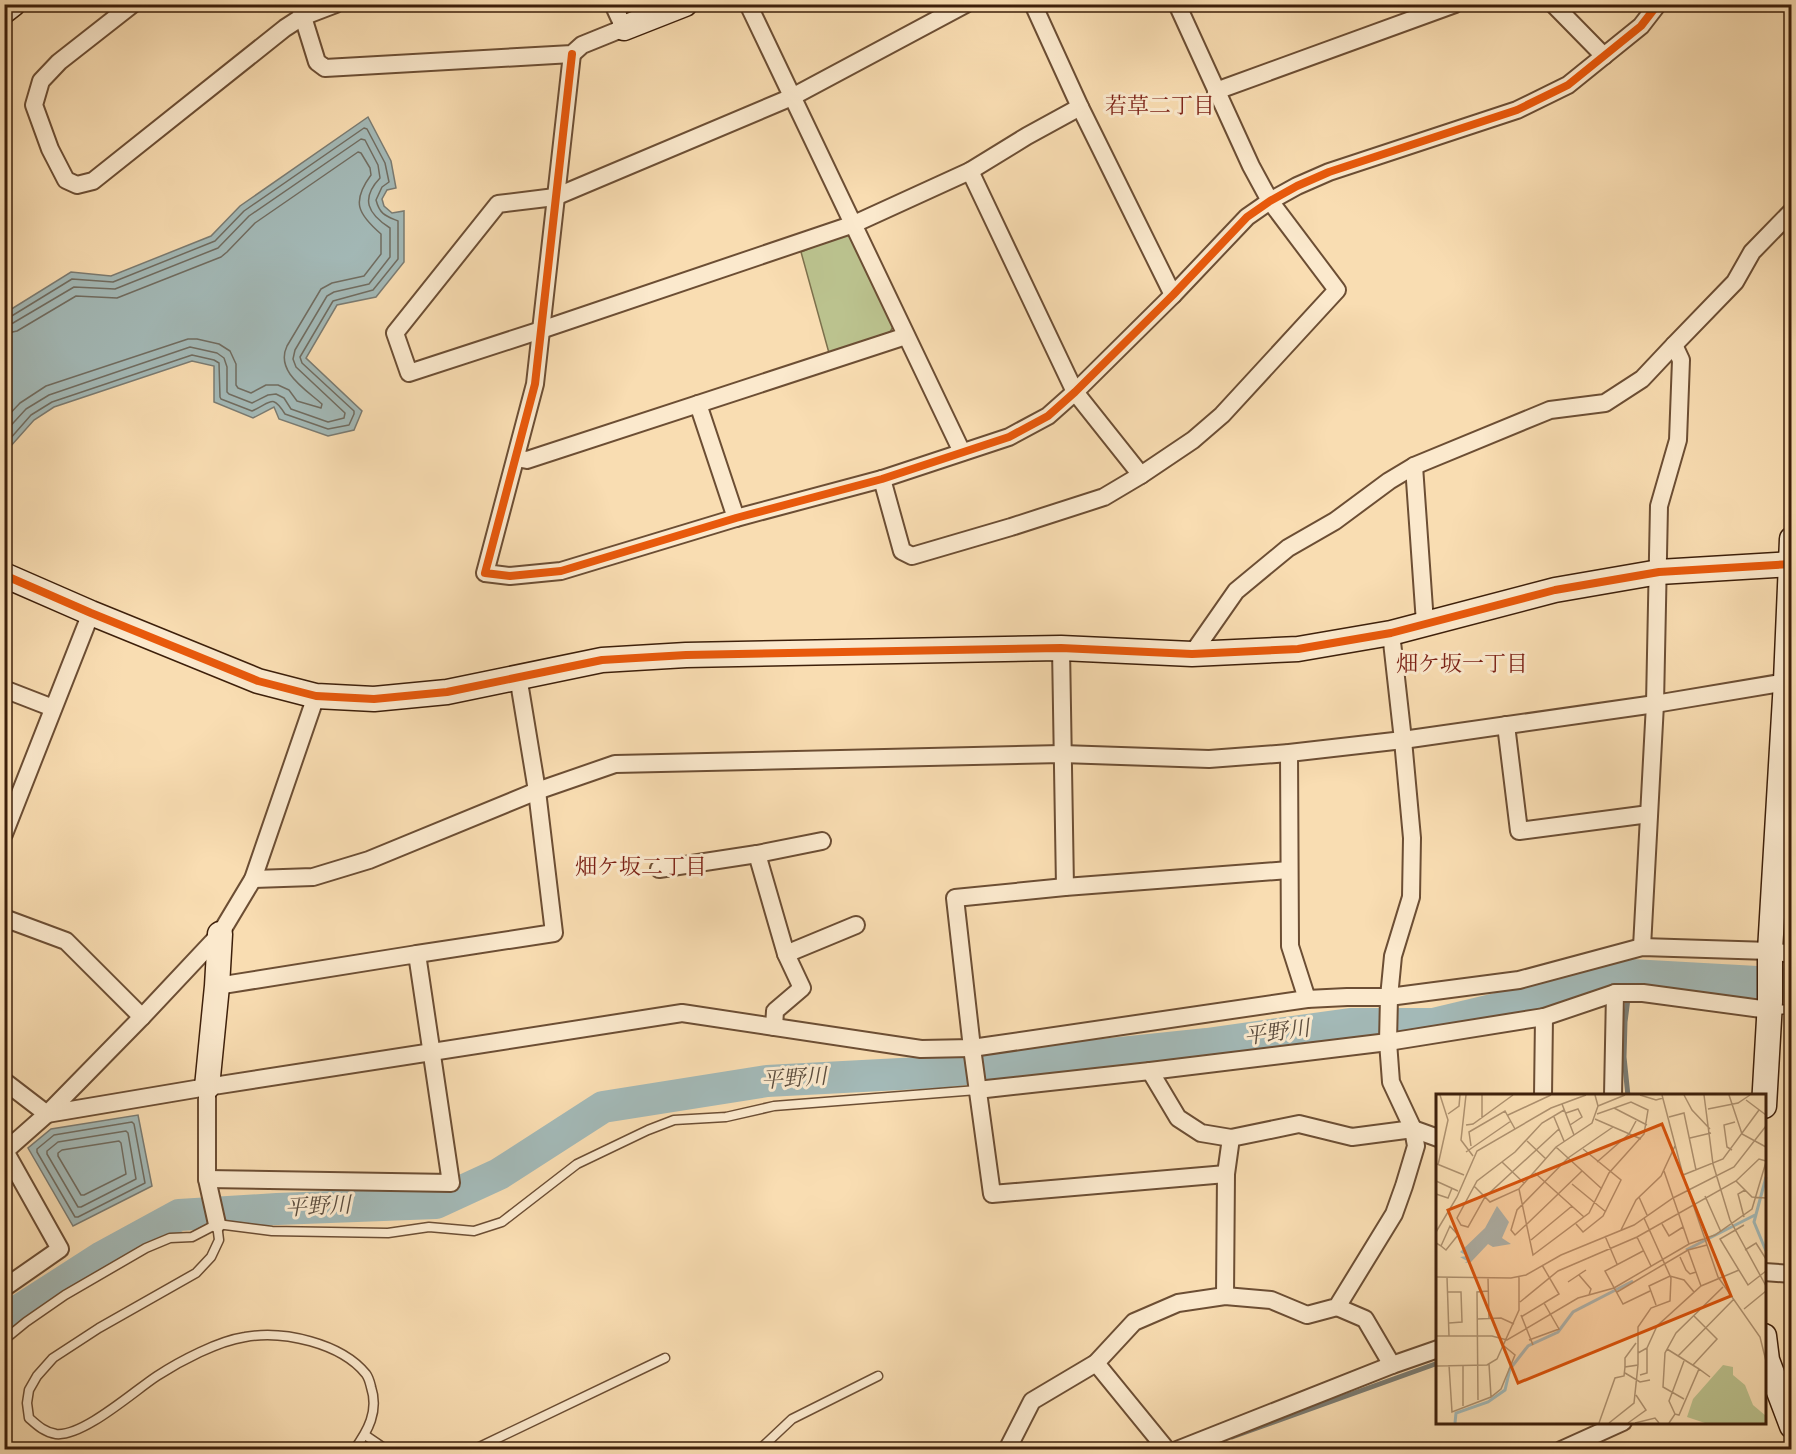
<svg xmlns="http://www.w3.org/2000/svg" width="1796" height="1454" font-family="Vollkorn,'Noto Serif JP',serif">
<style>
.green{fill:#bbc28e;stroke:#7c704c;stroke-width:1.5}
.water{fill:#a3b9b7;stroke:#7a7b72;stroke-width:1.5}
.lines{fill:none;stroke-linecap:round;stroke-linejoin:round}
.shore{stroke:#706c60;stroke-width:1.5}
.stream{stroke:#7a7b72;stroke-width:5}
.river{stroke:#a3b9b7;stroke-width:32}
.lane-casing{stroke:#6c4e34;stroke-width:11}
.street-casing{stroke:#6c4e34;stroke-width:20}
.secondary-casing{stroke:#3d1f0a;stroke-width:27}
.lane{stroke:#fbe9cd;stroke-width:8}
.street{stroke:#fbe9cd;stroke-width:16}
.secondary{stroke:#fbe9cd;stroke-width:24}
.cycleway-casing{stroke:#fbe9cd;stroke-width:11}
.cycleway{stroke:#e8590c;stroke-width:8}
.labels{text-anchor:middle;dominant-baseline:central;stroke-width:6;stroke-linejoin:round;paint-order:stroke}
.neighbourhood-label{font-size:22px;fill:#7a1f14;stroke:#fbe9cd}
.water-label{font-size:22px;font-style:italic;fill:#5c4d3e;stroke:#fbe9cd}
.inset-river{fill:none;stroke:#a3b9b7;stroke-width:3}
.inset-road{fill:none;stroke:#ae916f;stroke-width:1.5}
.view{fill:#d7530c;fill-opacity:0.15;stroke:#d7530c;stroke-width:3}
.inset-edge{fill:none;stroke:#3d1f0a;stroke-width:3}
</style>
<rect width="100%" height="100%" fill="#f9ddb2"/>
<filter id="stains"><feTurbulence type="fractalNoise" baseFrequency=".00333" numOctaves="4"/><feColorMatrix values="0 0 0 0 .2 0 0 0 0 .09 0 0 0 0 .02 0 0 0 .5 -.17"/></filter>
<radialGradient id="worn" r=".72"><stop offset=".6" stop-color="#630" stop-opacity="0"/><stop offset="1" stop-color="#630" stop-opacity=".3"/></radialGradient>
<polygon class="green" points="846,233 852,233 893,327 890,332 829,353 801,252"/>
<g class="water">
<polygon points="368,117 391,161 396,188 387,190 382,199 384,206 392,213 404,211 404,262 376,297 337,305 306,358 362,411 354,430 328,436 279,419 274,407 253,418 214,402 214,366 192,361 54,407 34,420 10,447 5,446 5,313 71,272 111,276 211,236 240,206"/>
<polygon points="138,1115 152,1186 73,1226 28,1148 51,1129"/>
</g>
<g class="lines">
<g class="shore">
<path d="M 4,318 L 10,317 L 72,279 L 113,282 L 215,241 L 244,211 L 364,128 L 367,129 L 385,163 L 389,182 L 382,187 L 376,200 C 380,215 386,216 398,221 L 398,259 L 373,290 L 333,301 L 300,357 L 302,363 L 354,411 L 354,414 L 349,425 L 328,429 L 285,414 C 272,393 271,403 252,411 L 221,399 L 220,397 L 219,363 L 214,360 L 192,355 L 52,402 L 31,415 L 9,440 L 4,441"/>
<path d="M 4,325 L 13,323 L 74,287 L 115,289 L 218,248 L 249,216 L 361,139 L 365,140 L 378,165 L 380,178 C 360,199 368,214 390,228 L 390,257 L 369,284 L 334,292 L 327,296 L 295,350 L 293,359 L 296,367 L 345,413 L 344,418 L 328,422 L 291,409 L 284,398 L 276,394 L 268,395 L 252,403 L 229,394 L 227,392 L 227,367 L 224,358 L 217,353 L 190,347 L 49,395 L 26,409 L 4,433"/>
<path d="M 4,334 L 17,331 L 76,296 L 117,298 L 221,257 L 227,252 L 255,223 L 358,152 L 361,153 L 370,168 L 371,175 C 351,202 358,214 381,234 L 381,254 L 364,276 L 332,283 L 321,289 L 287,346 C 275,371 305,389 322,404 L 321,408 L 297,401 L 289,390 L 278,385 L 266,385 L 251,393 L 238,388 L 236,385 L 236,364 L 230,351 L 219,344 L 197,339 L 188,339 L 46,386 L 20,403 L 4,420"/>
<polygon points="132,1122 134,1124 145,1183 78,1217 75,1217 37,1152 37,1149 54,1135"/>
<polygon points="126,1131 128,1133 136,1179 81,1207 78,1207 47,1154 47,1151 58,1142"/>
<polygon points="119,1141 121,1143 126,1174 84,1195 81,1195 58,1156 58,1153 62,1150"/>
</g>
<g class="stream">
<polyline points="1628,1096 1624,1057 1625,1022 1631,975"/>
<polyline points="1232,1437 1438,1363"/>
</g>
<polyline class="river" points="4,1320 102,1257 179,1215 277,1209 436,1203 499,1174 603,1107 767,1081 939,1072 1207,1044 1350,1024 1433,1024 1581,989 1631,975 1792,984"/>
<g class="lane-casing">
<g id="lane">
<polyline points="1773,1010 1792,1009"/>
<path d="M 217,1224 L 219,1240 L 211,1257 L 196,1273 L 99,1328 L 53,1358 L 37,1376 L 29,1390 L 27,1403 L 29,1418 C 37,1425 44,1432 56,1434 C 83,1437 134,1391 157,1376 C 180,1361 218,1341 245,1337 C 283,1330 341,1343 366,1374 C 369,1378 370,1383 371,1387 C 379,1411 368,1431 354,1450"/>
<polyline points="4,1340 26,1322 65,1295 146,1248 170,1238 192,1237 217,1224 272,1231 388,1233 429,1227 474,1231 502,1222 577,1164 648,1130 674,1120 726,1117 774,1106 977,1090"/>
<polyline points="365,1435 387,1450"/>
<polyline points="473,1450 665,1358"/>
<polyline points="759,1450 792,1419 878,1376"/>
</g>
</g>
<g class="street-casing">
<g id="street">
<polyline points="133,4 59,62 41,81 34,105 50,149 66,180 77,185 93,181 285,28 302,17 336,4"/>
<polyline points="299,4 317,62 325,68 572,54 582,45 624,28 613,4"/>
<polyline points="748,4 962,452"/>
<polyline points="966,4 792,97 555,197 498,204 395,333 409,373 541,330 854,224 970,171 1027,136 1080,107"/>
<polyline points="1033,4 1080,107 1173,295"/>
<polyline points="1553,4 1604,56"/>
<polyline points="572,54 535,384 485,573 510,576 561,571 736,518 882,479 1009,437 1048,416 1075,392 1173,295 1247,217 1270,201 1297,186 1329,172 1517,110 1568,85 1641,26 1658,4"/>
<polyline points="1216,91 1455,4"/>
<polyline points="970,171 1075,392 1141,475"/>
<polyline points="698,404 736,518"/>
<polyline points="516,458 527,460 906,336"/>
<polyline points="1414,466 1425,623"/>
<polyline points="882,479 902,551 912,556 1011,527 1104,497 1141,475 1193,440 1222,415 1337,290 1270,201 1251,166 1177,4"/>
<polyline points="1061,648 1065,887"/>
<polyline points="1192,654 1236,591 1288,548 1335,521 1389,481 1414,466 1550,410 1605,403 1642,379 1674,345 1735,282 1752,252 1792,211"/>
<polyline points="4,689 53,708"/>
<polyline points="1506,725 1519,831 1649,814"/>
<polyline points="1289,753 1290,946 1307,999"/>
<polyline points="4,834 91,613"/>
<polyline points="757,854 786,954 802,988 775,1011 774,1027"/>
<polyline points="659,869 757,854 822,841"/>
<polyline points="253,879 313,877 369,860 537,791 615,764 1062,754 1209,759 1289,753 1403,740 1655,704 1792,681"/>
<polyline points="4,918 66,941 142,1017"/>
<polyline points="1642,947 1655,704 1659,506 1678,440 1681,360 1674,345"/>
<polyline points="417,954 554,933 537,791 518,676"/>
<polyline points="786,954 856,925"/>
<polyline points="1150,1071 1178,1118 1201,1133 1231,1138"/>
<polyline points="4,1081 47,1114 207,1087 682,1013 921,1049 972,1048 1307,999 1347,997 1389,997 1519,980 1642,947 1770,951 1792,954"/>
<polyline points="207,1087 207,1179 217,1224"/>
<polyline points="977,1090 1150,1071 1388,1042 1544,1017 1615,993 1643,993 1769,1010"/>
<polyline points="1543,1096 1544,1017"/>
<polyline points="1613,1096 1615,993"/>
<polyline points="4,1152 47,1114 142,1017 220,934 253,879 316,696"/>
<polyline points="1226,1174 992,1194 972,1048 955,898 1065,887 1289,870"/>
<polyline points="207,1179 451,1183 417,954 217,986"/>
<polyline points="1764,1272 1792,1274"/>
<polyline points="4,1288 60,1249 5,1151"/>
<polyline points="1225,1296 1226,1174 1231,1138 1299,1124 1352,1137 1413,1129 1438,1138"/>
<polyline points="1337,1307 1365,1319 1392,1365"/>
<polyline points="1096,1363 1167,1450"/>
<polyline points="1007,1450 1032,1401 1096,1363 1134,1322 1178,1303 1225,1296 1271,1300 1307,1315 1337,1307 1394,1214 1404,1186 1416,1146 1413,1129 1391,1082 1388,1042 1389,997 1393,956 1411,897 1412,838 1403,740 1391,633"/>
<polyline points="1177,1450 1392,1365 1438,1349"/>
<polyline points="1561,1450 1623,1422"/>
</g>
</g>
<g class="secondary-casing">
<g id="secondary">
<polyline points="4,11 13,4"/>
<polyline points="624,28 685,4"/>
<polyline points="4,575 91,613 258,681 316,696 374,699 447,692 602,660 686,655 1061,648 1192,654 1298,649 1391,633 1555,590 1659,572 1792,564"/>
<polyline points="207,1087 217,986 220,934"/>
<polyline points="1764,1106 1770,1002 1770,951 1786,681 1792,539"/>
<polyline points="1764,1336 1767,1360 1792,1426"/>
</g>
</g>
<use href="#lane" class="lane"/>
<use href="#street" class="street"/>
<use href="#secondary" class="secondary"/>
<g class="cycleway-casing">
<g id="cycleway">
<polyline points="572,54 535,384 485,573 510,576 561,571 736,518 882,479 1009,437 1048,416 1075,392 1173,295 1247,217 1270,201 1297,186 1329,172 1517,110 1568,85 1641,26 1658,4"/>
<polyline points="4,575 91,613 258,681 316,696 374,699 447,692 602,660 686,655 1061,648 1192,654 1298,649 1391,633 1555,590 1659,572 1792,564"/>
</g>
</g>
<use href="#cycleway" class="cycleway"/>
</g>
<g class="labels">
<g class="neighbourhood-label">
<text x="1160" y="107">若草二丁目</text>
<text x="1462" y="665">畑ケ坂一丁目</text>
<text x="641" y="868">畑ケ坂二丁目</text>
</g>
<g class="water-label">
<text transform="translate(1277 1034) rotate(-8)">平野川</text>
<text transform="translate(794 1080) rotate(-4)">平野川</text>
<text transform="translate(318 1208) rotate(-3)">平野川</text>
</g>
</g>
<g transform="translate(1436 1094)">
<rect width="330" height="330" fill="#f9ddb2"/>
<path d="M 287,271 L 297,273 L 297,281 L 309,291 L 317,311 L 330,322 L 329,329 L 269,329 L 251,323 L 257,305 Z" fill="#bbc28e"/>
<path d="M 61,112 L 73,128 L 66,144 L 75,150 L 57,153 L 52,150 L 35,168 L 29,169 L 31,167 L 24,163 L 31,162 L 24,158 L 49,134 Z" fill="#a3b9b7"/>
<path class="inset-river" d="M 330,83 L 318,128 L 330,157M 250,156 L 319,121M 19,329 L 20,319 L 52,308 L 69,296 L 74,275 L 92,252 L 122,238 L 137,218 L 197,187"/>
<path class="inset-road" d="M 30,1 L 25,46 L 37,62M 46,1 L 46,24M 204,1 L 220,6 L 227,4M 226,1 L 247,81 L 282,183 L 324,243 L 330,267M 248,1 L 256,16 L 274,35M 268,1 L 277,70 L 294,126 L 330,192M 293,1 L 306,40 L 330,53M 310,6 L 330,21M 126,10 L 138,41M 162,12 L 189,1M 178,14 L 211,31M 272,15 L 302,9 L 314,1M 130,19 L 142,15 L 146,23 L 134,31M 12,20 L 23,12 L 24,1M 72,21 L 115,1M 118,23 L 128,47M 233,23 L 248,19 L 260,76M 159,25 L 205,45M 30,31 L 37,30 L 77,1M 123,35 L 49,103 L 32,133 L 25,131 L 21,124 L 41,87 L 79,58 L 106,29 L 128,16M 254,44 L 275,39M 91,47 L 110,65M 35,52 L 33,38 L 69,17 L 79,35M 120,53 L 166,95M 296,56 L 291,53 L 288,31 L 299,28M 30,58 L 75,27M 66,68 L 88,89M 161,68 L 193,40 L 200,27M 1,70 L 28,81M 2,71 L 12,26 L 4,1M 146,77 L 92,129 L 79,141 L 75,136 L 81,116 L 132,64 L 177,33M 228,77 L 253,150M 99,79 L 148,123M 247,81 L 287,65 L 323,16M 0,87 L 22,97M 300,87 L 316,103 L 330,104M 136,90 L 170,118M 38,92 L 54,108 L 83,95 L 120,53 L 156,29 L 162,12 L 159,1M 83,95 L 97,161 L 153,119 L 173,79 L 208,40 L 212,16 L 195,8 L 161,20M 0,100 L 12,104 L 16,94M 269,102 L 285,138M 203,103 L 211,121M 308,123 L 302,100 L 309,96M 140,130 L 147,138 L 167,122 L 185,86 L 147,55M 226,130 L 233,142 L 247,133M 308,131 L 284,145 L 312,191 L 330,177M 185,136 L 200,106 L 225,82 L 239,52M 0,138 L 21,103 L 41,57 L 115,14 L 150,1M 169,142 L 181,170M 201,143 L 215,172M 95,146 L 136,112M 0,149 L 5,152 L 14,132 L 22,141 L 10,156 L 5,152M 252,156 L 265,192M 309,156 L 320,149 L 330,165M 207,157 L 169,177 L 187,210 L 214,197M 244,163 L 250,176 L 254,180 L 260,178M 106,171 L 123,200 L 108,209M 143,181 L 155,195 L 153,201M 0,183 L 75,184 L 90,181 L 125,161 L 198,131 L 237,104 L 298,73 L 330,32M 11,183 L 13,242M 52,184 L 53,225M 132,188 L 150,176M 12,198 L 25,198 L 26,228 L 13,229M 181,198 L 252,156 L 271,151M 84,208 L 122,177 L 201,143 L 300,87 L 323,65 L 330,67M 220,211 L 213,192 L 234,182 L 248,186 L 258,198M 308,215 L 330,197M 85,221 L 97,251M 85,223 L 108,209 L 123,235 L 93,246M 41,225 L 65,224 L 78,230M 0,242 L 56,242 L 71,246 L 142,204 L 178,194 L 253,150 L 279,141 L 316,115 L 330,68M 231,255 L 263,275M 202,259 L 211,254 L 221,232 L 265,192 L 303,176M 242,262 L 298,205M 53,270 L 55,303M 13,271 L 16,318 L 55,303 L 65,295 L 79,261 L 68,252M 257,271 L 281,245 L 258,222M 0,272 L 51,271 L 61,265 L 83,216 L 83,183M 189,273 L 189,264 L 200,249M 189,279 L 204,288 L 214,286M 204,281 L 211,279 L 211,254M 248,305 L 227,293 L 229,259 L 240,239 L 287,193M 42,306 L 41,198 L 52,197M 27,312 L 27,271M 239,320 L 233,307 L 248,267M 163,329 L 179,284 L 188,282 L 189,273 L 202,271 L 202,233 L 215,214 L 234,207 L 235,184 L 208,124M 173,329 L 198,309 L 202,271M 192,329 L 210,316 L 200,301M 199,329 L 219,324 L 223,329M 233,329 L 239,320 L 243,321 L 263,275 L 274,283"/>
<path class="view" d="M 226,30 L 295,202 L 82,289 L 12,116 Z"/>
<rect width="330" height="330" class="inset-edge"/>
</g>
<rect width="1796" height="1454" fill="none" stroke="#f9ddb2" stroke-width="24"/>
<rect x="6" y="6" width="1784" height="1442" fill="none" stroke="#3d1f0a" stroke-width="3"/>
<rect x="12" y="12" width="1772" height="1430" fill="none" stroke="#3d1f0a" stroke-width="1.5"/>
<rect width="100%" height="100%" filter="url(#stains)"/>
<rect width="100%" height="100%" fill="url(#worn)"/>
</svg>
